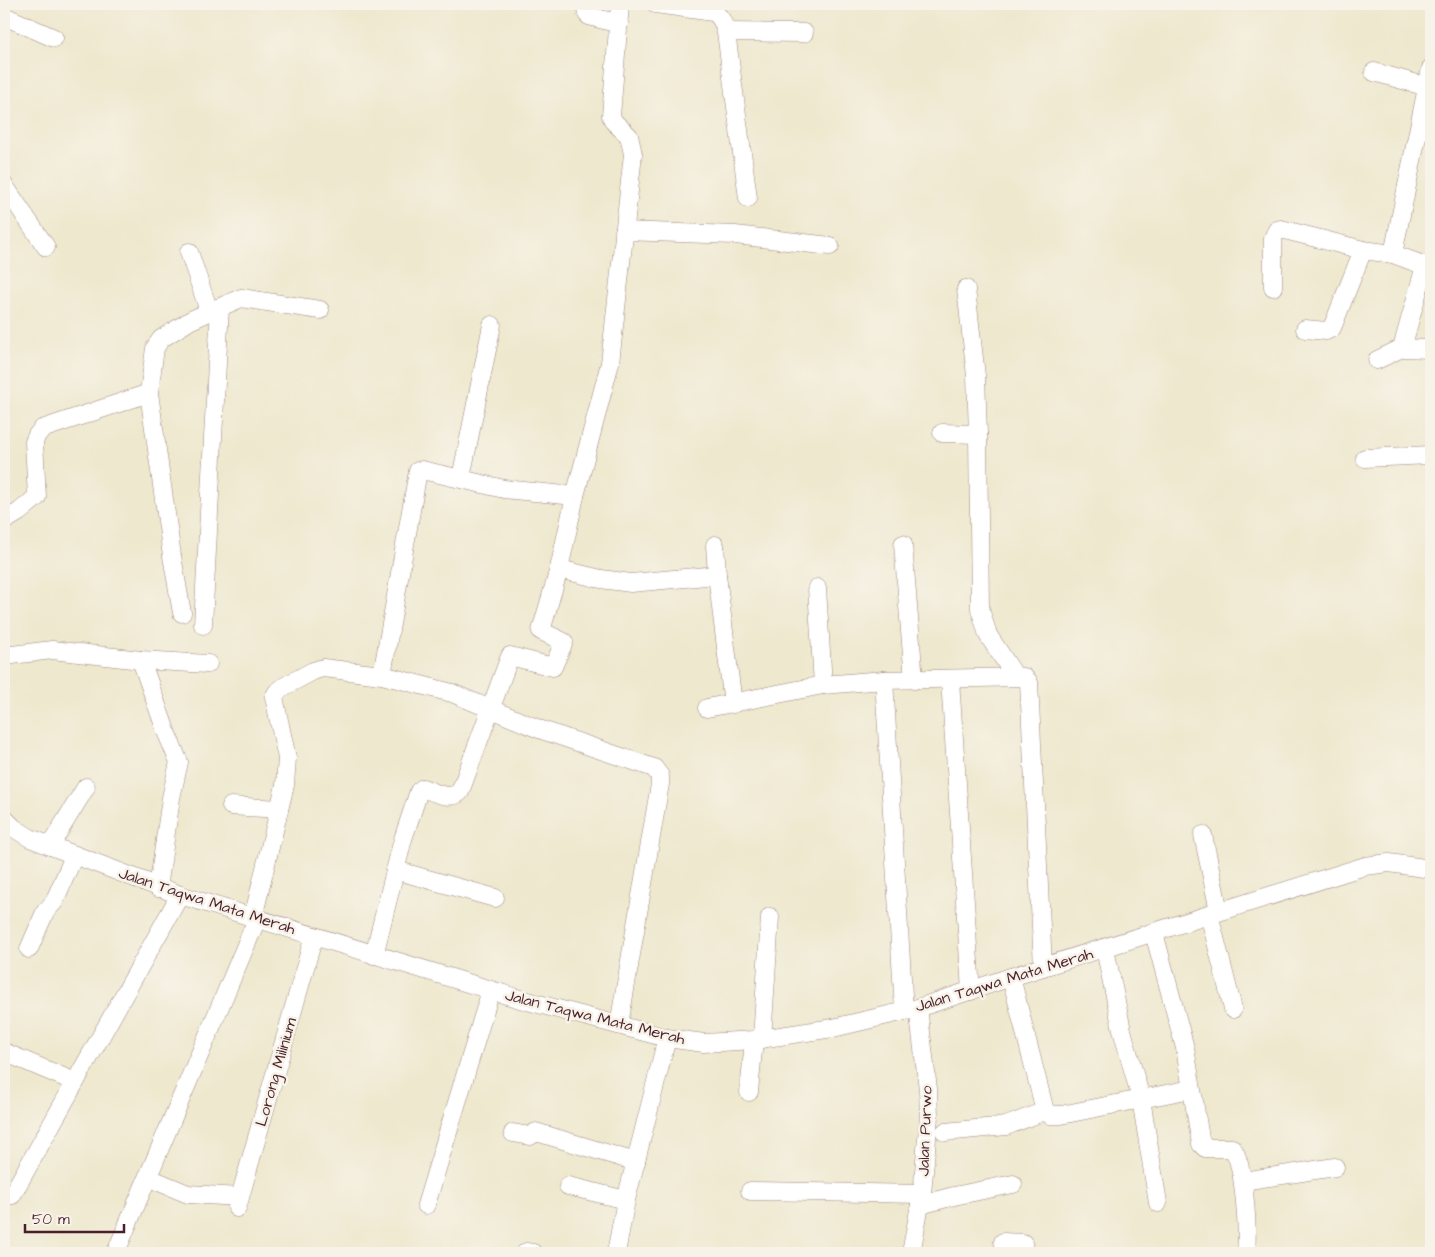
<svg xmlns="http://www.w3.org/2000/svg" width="1435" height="1257" font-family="'Architects Daughter',sans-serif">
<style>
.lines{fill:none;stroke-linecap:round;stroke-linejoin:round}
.minor-casing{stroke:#9c847c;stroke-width:19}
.minor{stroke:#fff;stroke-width:18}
.labels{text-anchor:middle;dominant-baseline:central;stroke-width:5;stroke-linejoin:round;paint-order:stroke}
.street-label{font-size:16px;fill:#4a1f2b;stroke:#f7f3e8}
</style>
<rect width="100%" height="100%" fill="#f7f3e8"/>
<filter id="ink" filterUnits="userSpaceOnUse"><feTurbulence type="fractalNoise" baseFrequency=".02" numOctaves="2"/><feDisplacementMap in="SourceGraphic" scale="10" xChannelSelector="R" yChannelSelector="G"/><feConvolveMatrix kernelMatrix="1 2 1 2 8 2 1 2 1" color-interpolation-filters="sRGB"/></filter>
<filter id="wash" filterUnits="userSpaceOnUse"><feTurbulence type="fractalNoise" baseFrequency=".0096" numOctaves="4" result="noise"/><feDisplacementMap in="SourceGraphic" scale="20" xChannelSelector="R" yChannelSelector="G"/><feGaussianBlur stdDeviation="1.12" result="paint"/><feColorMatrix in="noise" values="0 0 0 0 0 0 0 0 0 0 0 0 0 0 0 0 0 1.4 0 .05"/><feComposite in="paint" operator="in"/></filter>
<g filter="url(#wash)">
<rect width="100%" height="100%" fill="#eee8ce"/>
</g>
<g filter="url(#ink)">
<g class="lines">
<g class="minor-casing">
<g id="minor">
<polyline points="585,4 587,14 589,16 619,24"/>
<path d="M 656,4 L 713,12 C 722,17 723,23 726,32 L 748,198"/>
<polyline points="4,16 54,38"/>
<polyline points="726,32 804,33"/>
<polyline points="1374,72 1428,87"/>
<polyline points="4,185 46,247"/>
<polyline points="624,231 735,235 830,246"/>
<polyline points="189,252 209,311"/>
<polyline points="1393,254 1431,68"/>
<polyline points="1273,287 1273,238 1277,230 1281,229 1363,250 1393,254 1431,268"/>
<polyline points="966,289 976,376 978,434 980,609 988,635 1015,676"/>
<polyline points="1305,329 1326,331 1332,328 1363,250"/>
<polyline points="1402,348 1425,266"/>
<polyline points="1377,360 1402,348 1431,349"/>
<polyline points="942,433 978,434"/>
<polyline points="1365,458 1431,455"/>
<polyline points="461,478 492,325"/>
<polyline points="4,521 19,512 37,497 34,442 37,435 42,429 149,393"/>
<polyline points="903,544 914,680"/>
<polyline points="715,545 717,575"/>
<polyline points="559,569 601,579 631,583 717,575 733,704"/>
<polyline points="817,588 823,685"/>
<polyline points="182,613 172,556 149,393 155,348 161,339 191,320 241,298 320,310"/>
<polyline points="203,625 220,307"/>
<polyline points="4,656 52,650 141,660 208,664"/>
<polyline points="141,660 167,734 179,762 171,798 158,888"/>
<polyline points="382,675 418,471 422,470 504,489 575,496"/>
<polyline points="884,680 904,1011"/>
<polyline points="950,680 971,991"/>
<polyline points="707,708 823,685 884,680 1024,677 1029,682 1030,703 1043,967"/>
<polyline points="231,806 279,809"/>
<polyline points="4,818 14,828 30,838 180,895 520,999 667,1038 704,1043 754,1040 833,1028 918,1008 1011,977 1365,866 1389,863 1431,869"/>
<polyline points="1203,835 1219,911"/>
<polyline points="50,846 86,787"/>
<polyline points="395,870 495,898"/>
<polyline points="1209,914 1233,1009"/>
<polyline points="253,918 285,785 287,758 274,697 277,692 285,686 313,671 323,668 382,675 452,693 539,729 654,768 660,776 660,784 619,1025"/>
<path d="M 1154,933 L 1185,1048 L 1201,1144 L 1205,1148 L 1232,1148 C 1245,1163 1248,1232 1246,1253"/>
<polyline points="29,949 45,912 54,902 74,856"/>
<polyline points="1105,949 1122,1030 1141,1099 1158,1203"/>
<path d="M 374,955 L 403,839 L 419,791 L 423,788 C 435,792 449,801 460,792 L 510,656 L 553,667 L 564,642 L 541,631 L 559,569 L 575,496 L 610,363 L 633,154 L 629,136 L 614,122 L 611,116 L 620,4"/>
<polyline points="1011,977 1045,1111 1050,1115 1061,1115 1191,1089"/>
<polyline points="762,1039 770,917"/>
<polyline points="4,1052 75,1082"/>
<polyline points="749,1092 754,1040"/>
<polyline points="945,1132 1006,1126 1045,1111"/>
<polyline points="513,1133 530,1136 536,1132 636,1162"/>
<polyline points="147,1177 188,1194 240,1197"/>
<polyline points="1243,1181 1335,1167"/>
<polyline points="568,1186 626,1200"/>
<polyline points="750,1191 922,1194"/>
<polyline points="12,1195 180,895"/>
<polyline points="426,1205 491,990"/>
<polyline points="920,1205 954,1196 1013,1184"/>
<polyline points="237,1208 314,936"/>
<polyline points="1003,1242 1023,1243 1024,1253"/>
<polyline points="116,1252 257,919"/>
<polyline points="526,1252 533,1253"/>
<polyline points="616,1253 626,1200 667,1038"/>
<polyline points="911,1253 922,1194 929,1116 928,1089 918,1008"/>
</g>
</g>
<use href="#minor" class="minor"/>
</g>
</g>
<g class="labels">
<g class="street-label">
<text transform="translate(207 901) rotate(18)">Jalan Taqwa Mata Merah</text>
<text transform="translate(1004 980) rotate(-17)">Jalan Taqwa Mata Merah</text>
<text transform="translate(595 1017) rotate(14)">Jalan Taqwa Mata Merah</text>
<text transform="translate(276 1072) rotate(-74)">Lorong Milinium</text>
<text transform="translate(925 1131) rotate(-88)">Jalan Purwo</text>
</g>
</g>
<rect width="1435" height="1257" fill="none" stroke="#f7f3e8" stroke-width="20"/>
<path d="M25 1224v8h99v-8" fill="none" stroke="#4a1f2b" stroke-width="2.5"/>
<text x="32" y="1224" font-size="15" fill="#4a1f2b" stroke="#f7f3e8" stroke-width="4" paint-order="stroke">50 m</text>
</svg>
